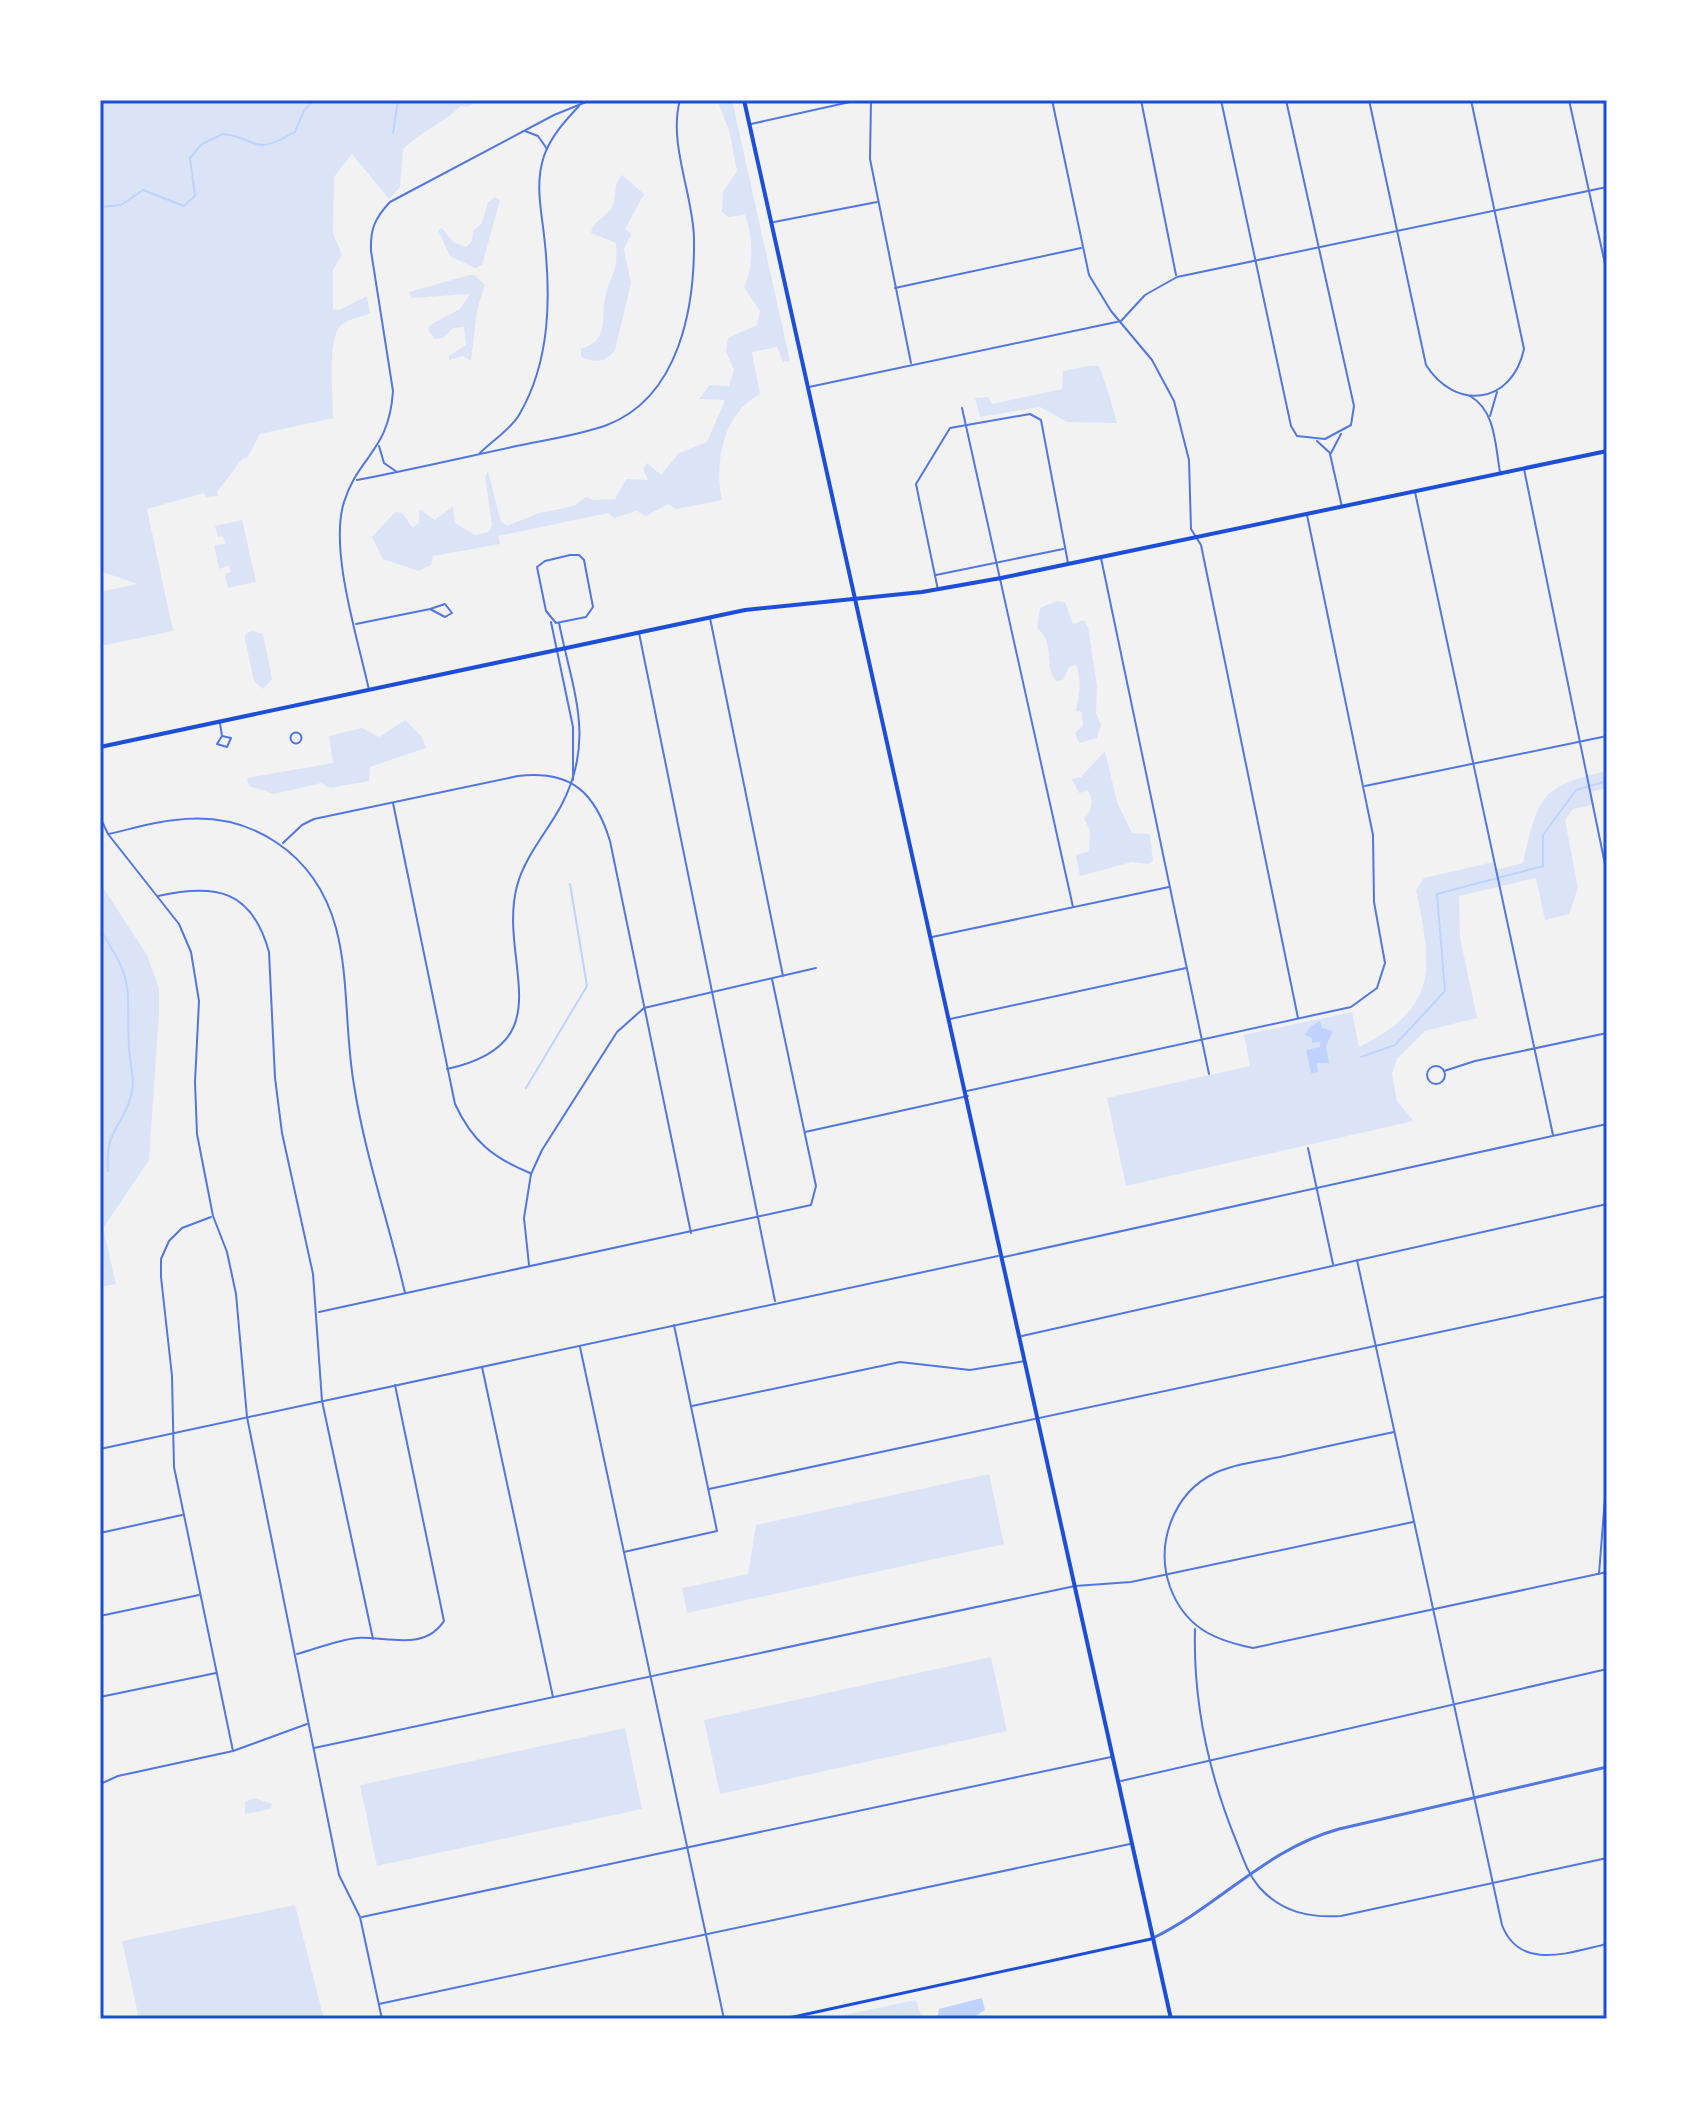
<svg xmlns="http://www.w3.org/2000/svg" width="1707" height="2119" font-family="Karla,sans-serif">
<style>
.green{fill:#dbe4f7}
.water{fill:#bfd3fe}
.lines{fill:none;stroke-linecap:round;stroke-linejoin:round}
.stream{stroke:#bfd3fe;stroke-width:2}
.minor{stroke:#5277de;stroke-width:2}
.tertiary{stroke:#5277de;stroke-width:3}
.secondary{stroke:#1d4ed8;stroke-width:3}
.primary{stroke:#1d4ed8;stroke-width:4}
.neatline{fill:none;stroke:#1d4ed8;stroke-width:3}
</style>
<rect width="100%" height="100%" fill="#f2f2f2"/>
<g class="green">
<path d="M 100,100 L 479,100 L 468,107 L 461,106 C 442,124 423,130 403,149 L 400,187 L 389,199 L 352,154 L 334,177 L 333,233 L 342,255 L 333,270 L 333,309 L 339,310 L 367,296 L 370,313 C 361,318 349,318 341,325 C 327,339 333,397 333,418 L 260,434 L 247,458 L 242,459 L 217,492 L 219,496 L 206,497 L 204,493 L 147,509 L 173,631 L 100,646 L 100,592 L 137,584 L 100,571 Z"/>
<path d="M 717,100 L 732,100 L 790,361 L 783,362 L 777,347 L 752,352 L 760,394 C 723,413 714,463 722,500 L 676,509 L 668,504 L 646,516 L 636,511 L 614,518 L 608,513 L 498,536 L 500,544 L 433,556 L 431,565 L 418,571 L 383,559 L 372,537 L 395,512 L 402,513 L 413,528 L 419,522 L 419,509 L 435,520 L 453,506 L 455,523 L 475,535 L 489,532 L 492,525 L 485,476 L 488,471 L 501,522 L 507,526 L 539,513 L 574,506 L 586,497 L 593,500 L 615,499 L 626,479 L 648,480 L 643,469 L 647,463 L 661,475 L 679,453 L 707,442 L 725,400 L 699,399 L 710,385 L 729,386 L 734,370 L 726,352 L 728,338 L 757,325 L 760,311 L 744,287 C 754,267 753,235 745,215 L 728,217 L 722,212 L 723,192 L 737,171 L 729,130 Z"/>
<path d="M 622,175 L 644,194 L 625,229 L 631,234 L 624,249 L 631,283 L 615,350 C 606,363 594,363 581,357 L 581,349 C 610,339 600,322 605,298 C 611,272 618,275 616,243 L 591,233 C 594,219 606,218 612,207 C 618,195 612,185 622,175 Z"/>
<polygon points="495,197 500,200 482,265 475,268 450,256 438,230 442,228 453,242 466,247 472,241 473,231 482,223 488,202"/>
<polygon points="469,275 474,275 485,285 477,310 471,361 463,356 449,360 449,356 466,345 464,327 453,328 443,338 435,339 428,330 430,325 460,309 470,294 412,298 409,292"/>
<path d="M 1087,366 L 1099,366 C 1107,386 1111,402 1117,423 L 1067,422 L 1040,407 L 980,417 L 975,398 L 988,397 L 992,404 L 1062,389 L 1063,371 Z"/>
<polygon points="242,520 256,582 228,588 225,574 231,572 229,565 219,569 214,545 225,544 223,536 218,537 215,526"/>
<path d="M 1057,601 L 1065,602 L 1073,624 L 1084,620 L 1088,627 L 1097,685 L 1096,713 L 1101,725 L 1097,738 L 1079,743 L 1075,733 L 1083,726 L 1082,712 L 1076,711 L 1080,685 L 1077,665 L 1069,667 L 1063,680 L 1056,681 C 1043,665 1056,643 1037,628 L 1040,608 Z"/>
<polygon points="253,631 263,634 272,679 263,689 254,681 245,639 246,633"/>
<polygon points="405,720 422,737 426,748 370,767 369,781 330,788 321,783 274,794 249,786 247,778 333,763 329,736 362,728 379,737"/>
<path d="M 1105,751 L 1117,802 L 1132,833 L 1150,834 L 1153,861 L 1148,864 L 1132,862 L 1080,876 L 1076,855 L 1089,851 L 1090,831 L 1084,818 C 1092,813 1094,798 1088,791 L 1079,793 L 1072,779 L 1081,777 Z"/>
<path d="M 1607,771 L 1607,788 L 1590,792 L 1592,805 L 1573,809 L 1565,820 L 1578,888 L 1569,914 L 1545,920 L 1536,878 L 1459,896 L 1460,937 L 1477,1018 L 1425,1031 L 1397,1059 L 1392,1074 L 1397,1101 L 1414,1121 L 1126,1186 L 1107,1098 L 1250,1066 L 1244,1035 L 1352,1012 L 1359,1047 C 1440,1007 1432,968 1416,890 L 1424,878 L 1493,862 L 1495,870 L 1523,863 C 1538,798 1539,786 1607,771 Z"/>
<polygon points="100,883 147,955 159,988 159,1014 149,1160 103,1228 116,1284 100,1287"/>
<polygon points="989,1474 1004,1544 687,1613 682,1588 748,1574 756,1525"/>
<polygon points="991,1657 1007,1731 720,1794 704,1720"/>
<polygon points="625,1728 642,1809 377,1866 360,1785"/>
<polygon points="254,1798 273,1804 270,1809 245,1814 245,1802"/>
<polygon points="295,1905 324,2019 139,2019 122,1941"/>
<polygon points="916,2000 922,2019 898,2015 877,2019 825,2019"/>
</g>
<g class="water">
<polygon points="1320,1021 1322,1028 1333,1031 1326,1046 1329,1063 1317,1063 1318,1072 1311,1073 1306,1050 1320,1047 1320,1042 1312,1043 1312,1038 1305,1035 1310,1027"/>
<polygon points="982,1998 985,2010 971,2019 937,2019 939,2009"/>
</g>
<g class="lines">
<g class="stream">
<polyline points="393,133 398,100"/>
<path d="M 100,207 L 121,205 L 143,190 L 184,206 L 195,196 L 190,158 L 202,144 L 223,134 C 263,139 250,157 295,132 L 304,111 L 313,100"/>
<path d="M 100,930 C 136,983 126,987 129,1047 C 129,1062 136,1081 131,1096 C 121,1131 105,1128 108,1171"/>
<polyline points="1361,1057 1395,1045 1445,991 1437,894 1543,866 1543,835 1576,790 1607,781"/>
<polyline points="526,1088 587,986 570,884"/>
</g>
<g class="minor">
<polyline points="871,100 870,159 911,363"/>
<polyline points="1052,100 1089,275 1111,311 1152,360 1174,401 1189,460 1191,529 1201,545 1298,1018"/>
<polyline points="1141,100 1176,275"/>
<polyline points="1221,100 1291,426 1297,436 1325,439 1351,425 1354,406 1286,100"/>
<path d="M 1369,100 L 1426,365 C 1455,411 1512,405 1524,349 L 1471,100"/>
<polyline points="1569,100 1607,273"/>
<polyline points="751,124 859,100"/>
<polyline points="525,131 538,136 547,149"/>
<polyline points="774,222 877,202"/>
<polyline points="895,288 1081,248"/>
<polyline points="809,387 1121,321 1145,295 1177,277 1607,187"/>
<path d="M 1470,396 C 1496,411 1495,445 1500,472"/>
<polyline points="962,408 1073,907"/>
<polyline points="1490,416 1497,392"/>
<polyline points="1317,441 1330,453"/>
<polyline points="379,446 384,463 397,472"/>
<path d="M 480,453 C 492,441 511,429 519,415 C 551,361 551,295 544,235 C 541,208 535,183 544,156 C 551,136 565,121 579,106"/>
<polyline points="1331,453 1341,434"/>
<polyline points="1330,454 1342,507"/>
<polyline points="1524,469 1607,874"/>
<path d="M 357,480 C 409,470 461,458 512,447 C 543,440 577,436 607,425 C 680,397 695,306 694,238 C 693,194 668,143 680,100"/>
<polyline points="1415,492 1553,1135"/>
<polygon points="570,555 579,555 584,560 593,607 586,617 556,623 546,611 537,567 545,561"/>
<polyline points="1101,558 1209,1074"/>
<polyline points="936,575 1063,549"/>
<polyline points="938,590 916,484 950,428 1030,414 1041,420 1068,563"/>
<polyline points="710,618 783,976"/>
<polyline points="551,622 573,727 573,780"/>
<polyline points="356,624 430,609 445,617 452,613 445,604 430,609"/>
<polyline points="639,633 775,1301"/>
<path d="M 369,690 C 358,639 329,550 344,502 C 358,456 389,452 393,391 L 371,251 C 370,229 375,218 390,202 L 554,115 L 591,100"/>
<polyline points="220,723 222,736 217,744 227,747 231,738 222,736"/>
<circle cx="296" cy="738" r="5.5"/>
<polyline points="1365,786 1607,736"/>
<path d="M 393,803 L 455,1104 C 472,1141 493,1158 530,1173"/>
<polyline points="100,817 108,834 179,924 191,952 199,1001 195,1082 197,1134 213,1216 227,1252 236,1294 247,1417 339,1875 360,1917 382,2019"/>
<path d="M 109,834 C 131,829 153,822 175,820 C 251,810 316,854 336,928 C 349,976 345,1035 354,1085 C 365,1156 389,1223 405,1293"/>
<path d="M 283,843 L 302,825 L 314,819 L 518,776 C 571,770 595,792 610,841 L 691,1233"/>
<path d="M 158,896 C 216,883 252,890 269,952 L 275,1078 L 282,1133 L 313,1274 L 322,1401 L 373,1639"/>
<polyline points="932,937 1169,887"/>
<polyline points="950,1019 1186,968"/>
<circle cx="1436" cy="1075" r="9"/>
<path d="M 447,1069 C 566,1043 497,962 517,886 C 525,856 547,832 561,806 C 596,740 573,692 559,623"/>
<polyline points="1444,1071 1475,1061 1607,1033"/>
<polyline points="967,1091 1351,1007 1377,988 1385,963 1374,902 1373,835 1307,515"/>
<polyline points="805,1132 968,1096"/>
<polyline points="1308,1148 1333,1264"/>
<polyline points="211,1217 182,1228 169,1241 161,1259 161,1277 172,1376 174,1467 233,1751"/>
<polyline points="1004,1257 1607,1124"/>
<path d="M 1357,1260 L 1502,1925 C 1520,1972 1570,1952 1607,1944"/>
<polyline points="529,1265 524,1218 531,1174 542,1150 617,1032 644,1008 816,968"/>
<polyline points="319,1312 811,1205 816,1186 772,979"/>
<polyline points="1022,1336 1607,1204"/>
<polyline points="580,1347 724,2019"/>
<polyline points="482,1367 553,1697"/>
<polyline points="692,1406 900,1362 970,1370 1025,1361"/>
<path d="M 1394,1432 C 1356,1440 1318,1448 1280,1457 C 1259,1461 1235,1464 1215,1473 C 1173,1493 1155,1544 1170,1587 C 1185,1627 1213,1640 1253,1648 L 1607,1572"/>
<polyline points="100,1449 998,1256"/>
<polyline points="709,1489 1607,1296"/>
<polyline points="100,1533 182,1515"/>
<polyline points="624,1552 717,1531 674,1325"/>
<polyline points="1599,1574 1607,1472"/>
<polyline points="100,1616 199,1595"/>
<path d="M 1195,1629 C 1193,1703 1209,1775 1237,1843 C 1243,1858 1248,1874 1259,1887 C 1281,1912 1309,1918 1341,1916 L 1607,1858"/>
<path d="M 297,1654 C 316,1649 337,1640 357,1638 C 386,1636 424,1652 444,1621 L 395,1385"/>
<polyline points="100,1697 216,1673"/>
<polyline points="314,1748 1075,1586 1131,1582 1413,1522"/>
<polyline points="1121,1781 1607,1669"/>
<polyline points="100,1784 118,1776 233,1751 307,1724"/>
<polyline points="362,1917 1111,1757"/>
<polyline points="379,2004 1130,1844"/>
</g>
<path class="tertiary" d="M 1153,1938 C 1219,1906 1266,1849 1339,1829 L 1607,1767"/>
<polyline class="secondary" points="784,2019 1151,1939"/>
<g class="primary">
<polyline points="744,100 1171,2019"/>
<polyline points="100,747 745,610 922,592 1001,578 1607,451"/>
</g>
</g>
<rect width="1707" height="2119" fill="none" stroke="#ffffff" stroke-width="204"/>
<rect x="102" y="102" width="1503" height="1915" class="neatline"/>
</svg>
